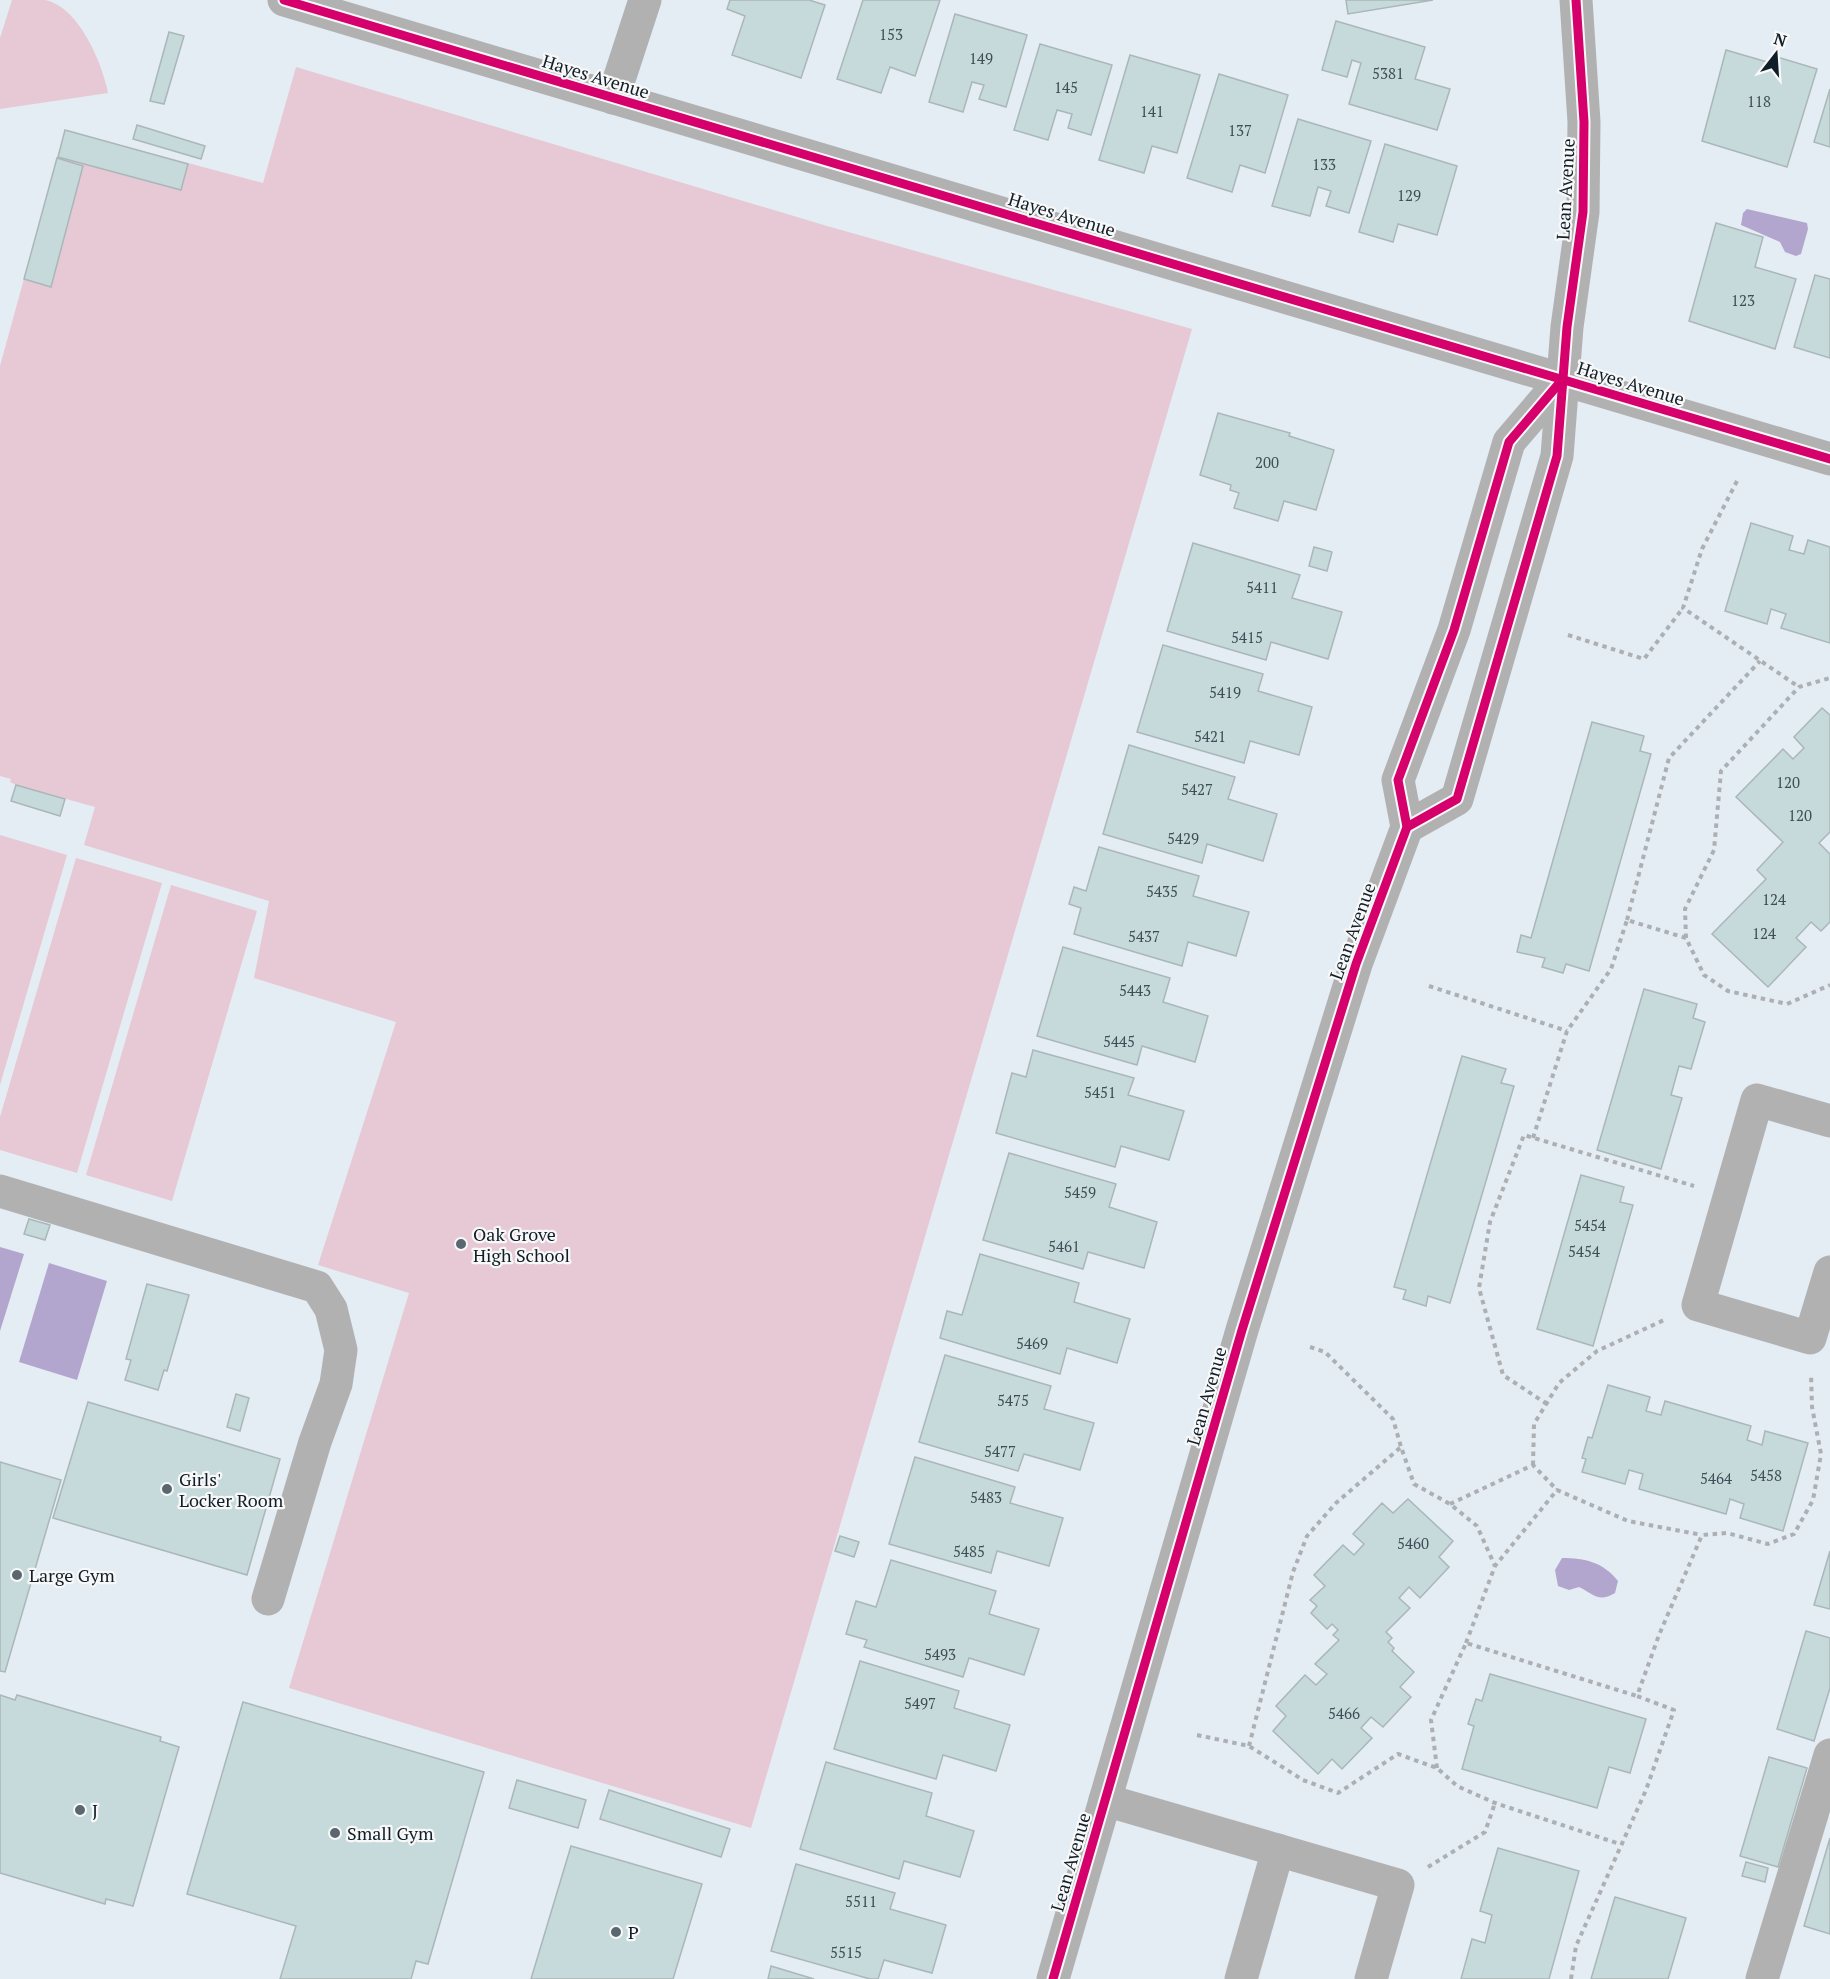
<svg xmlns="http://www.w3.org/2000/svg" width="1830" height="1979" font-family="'PT Serif',serif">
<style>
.green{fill:#e6c9d5}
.water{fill:#b2a6ce}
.building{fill:#c7dadb;stroke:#aab7b9;stroke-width:1.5}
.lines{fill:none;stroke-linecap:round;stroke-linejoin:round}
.path{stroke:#adb0b3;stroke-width:4;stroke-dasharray:4.5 4.5;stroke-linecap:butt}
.minor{stroke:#b1b1b2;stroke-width:33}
.cycleway-casing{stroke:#f8f8f8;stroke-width:13}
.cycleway{stroke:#d6006c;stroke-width:9}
.poi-dot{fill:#5a6670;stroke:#f8f8f8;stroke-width:2}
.labels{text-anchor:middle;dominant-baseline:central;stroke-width:4.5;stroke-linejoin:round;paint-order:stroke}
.number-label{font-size:15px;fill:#3e4d56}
.street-label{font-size:18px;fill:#101e29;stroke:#f8f8f8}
.poi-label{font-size:18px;fill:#101e29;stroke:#f8f8f8;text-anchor:start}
</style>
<rect width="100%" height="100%" fill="#e4ecf4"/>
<g class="green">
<path d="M 12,0 C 22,0 35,0 45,0 C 79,7 102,63 108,93 L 0,109 L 0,38 Z"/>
<polygon points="296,67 827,226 1192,329 751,1828 289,1688 409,1293 318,1265 396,1022 254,978 269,901 84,845 95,807 16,785 10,782 11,779 0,776 0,366 65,130 263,183"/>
<polygon points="0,835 67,855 0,1085"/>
<polygon points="76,858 162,883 77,1173 0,1150 0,1117"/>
<polygon points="171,885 257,911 172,1201 86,1175"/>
</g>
<g class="water">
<polygon points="1747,209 1807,223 1808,229 1801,254 1796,256 1785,252 1780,242 1741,225 1743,213"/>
<polygon points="0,1247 24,1254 0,1331"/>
<polygon points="49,1263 107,1281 77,1380 19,1362"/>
<path d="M 1562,1558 C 1585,1558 1603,1562 1618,1581 L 1615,1593 C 1598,1603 1594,1594 1579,1587 L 1569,1590 L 1558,1586 L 1555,1570 Z"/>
</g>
<g class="building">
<polygon points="730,0 809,0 825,5 801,78 732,55 745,16 727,9"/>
<polygon points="863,0 940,0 915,76 890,67 881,93 837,79"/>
<polygon points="1346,0 1433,0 1348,14"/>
<polygon points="955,14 1027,35 1006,107 979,99 984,85 972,82 963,112 929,102"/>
<polygon points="1336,21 1425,47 1415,79 1450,89 1437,130 1349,104 1361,63 1352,60 1347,77 1322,70"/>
<polygon points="169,32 184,36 164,104 150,101"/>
<polygon points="1040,44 1112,65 1091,135 1068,128 1072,114 1057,110 1048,140 1014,130"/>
<polygon points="1726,50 1774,64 1777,57 1817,69 1787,167 1702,141"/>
<polygon points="1130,55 1200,75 1177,153 1152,146 1144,173 1099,160"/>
<polygon points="1219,74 1288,95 1265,173 1240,165 1232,192 1187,178"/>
<polygon points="1830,89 1830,147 1814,142"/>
<polygon points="1298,119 1371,141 1349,213 1326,206 1331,191 1318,187 1310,216 1272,206"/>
<polygon points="137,125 205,146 201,159 133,139"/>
<polygon points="65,130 188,164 181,190 58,157"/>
<polygon points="1385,144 1457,166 1437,235 1398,224 1393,242 1359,232"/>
<polygon points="57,158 83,166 51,287 24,279"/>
<polygon points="1716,223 1763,237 1755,267 1796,279 1775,349 1689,321"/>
<polygon points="1815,275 1830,279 1830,358 1794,347"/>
<polygon points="1218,413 1290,433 1289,436 1334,450 1316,510 1284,501 1278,521 1234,508 1239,493 1230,490 1231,485 1200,475"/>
<polygon points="1751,523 1793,536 1789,550 1804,554 1808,540 1830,547 1830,643 1781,628 1786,614 1771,609 1767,624 1725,611"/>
<polygon points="1193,543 1300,575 1292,598 1342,612 1328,659 1271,642 1266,660 1167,631"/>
<polygon points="1314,547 1332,552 1327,571 1309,566"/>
<polygon points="1163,645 1263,674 1258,691 1312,707 1299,755 1250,741 1244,763 1137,732"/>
<polygon points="1822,708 1830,715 1830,832 1819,843 1830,854 1830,922 1821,931 1811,922 1796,938 1806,947 1768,987 1712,934 1766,879 1757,870 1783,842 1736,797 1783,749 1793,759 1804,748 1794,737"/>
<polygon points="1592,722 1644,736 1640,751 1651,754 1589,971 1566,964 1563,973 1542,967 1545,958 1517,952 1521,935 1531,938"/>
<polygon points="1129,745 1235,777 1228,799 1277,814 1263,861 1207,844 1202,863 1103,834"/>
<polygon points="16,785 65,799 60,816 11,801"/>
<polygon points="1099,847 1199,876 1193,896 1249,912 1236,956 1188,942 1182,966 1074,934 1081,908 1069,904 1074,887 1086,891"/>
<polygon points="1063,947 1170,978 1163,1002 1208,1016 1195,1062 1142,1046 1137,1065 1037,1036"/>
<polygon points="1644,989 1697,1004 1693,1018 1705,1022 1691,1069 1679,1066 1671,1095 1682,1098 1661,1169 1597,1150"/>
<polygon points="1033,1050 1134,1078 1128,1095 1184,1111 1169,1160 1121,1146 1115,1167 996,1133 1012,1073 1026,1077"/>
<polygon points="1462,1056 1506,1069 1501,1083 1514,1086 1450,1303 1428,1296 1426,1306 1403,1299 1406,1290 1394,1287"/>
<polygon points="1009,1153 1116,1184 1109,1207 1157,1222 1144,1268 1088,1252 1083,1269 983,1240"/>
<polygon points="1581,1175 1624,1187 1620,1202 1633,1205 1593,1346 1537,1329"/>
<polygon points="29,1219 50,1225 45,1240 24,1234"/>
<polygon points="980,1254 1079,1283 1074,1302 1130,1319 1117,1363 1067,1348 1060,1374 940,1338 947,1311 962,1315"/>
<polygon points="147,1284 189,1295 167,1371 164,1370 158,1390 125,1380 131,1360 126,1359"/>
<polygon points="945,1355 1051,1386 1044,1409 1094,1423 1080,1470 1024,1454 1018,1471 919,1442"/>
<polygon points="1608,1385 1650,1397 1646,1411 1661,1415 1665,1401 1751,1426 1747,1440 1762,1445 1765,1431 1808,1443 1783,1531 1740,1518 1744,1504 1730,1499 1726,1514 1639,1489 1643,1474 1629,1470 1625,1484 1582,1472 1586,1459 1582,1458 1588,1437 1592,1438"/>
<polygon points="236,1394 249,1398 240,1431 227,1427"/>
<polygon points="88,1402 280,1459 247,1575 53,1518"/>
<polygon points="915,1457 1015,1487 1010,1503 1063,1518 1049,1566 997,1551 991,1573 889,1544"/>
<polygon points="0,1462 61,1480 5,1672 0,1671"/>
<polygon points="1408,1499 1453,1541 1439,1557 1449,1567 1420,1598 1409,1587 1399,1598 1410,1608 1386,1632 1392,1638 1388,1642 1394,1648 1392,1651 1414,1672 1400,1687 1411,1697 1383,1727 1371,1717 1361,1728 1372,1738 1342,1769 1332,1759 1318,1774 1273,1731 1286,1716 1276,1706 1305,1675 1316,1685 1327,1674 1315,1664 1339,1640 1333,1635 1338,1630 1332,1624 1327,1629 1311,1613 1317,1606 1310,1600 1325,1586 1314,1575 1343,1545 1354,1555 1364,1544 1353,1534 1382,1503 1393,1513"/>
<polygon points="840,1536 859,1542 854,1557 835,1551"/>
<polygon points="1830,1551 1830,1609 1814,1605"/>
<polygon points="891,1560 996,1591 989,1614 1039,1629 1024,1675 969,1658 963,1677 864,1647 867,1640 846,1634 856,1601 876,1607"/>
<polygon points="1806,1631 1830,1638 1830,1688 1814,1741 1777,1729"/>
<polygon points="860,1661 959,1691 954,1708 1010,1725 996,1771 943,1755 936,1779 834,1749"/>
<polygon points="1490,1674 1646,1719 1630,1773 1609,1767 1597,1808 1462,1769 1474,1726 1468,1724 1476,1699 1482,1701"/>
<polygon points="0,1695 15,1700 17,1695 161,1737 160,1741 179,1747 133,1906 106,1899 105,1904 0,1873"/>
<polygon points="243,1702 484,1772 428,1964 416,1961 411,1979 280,1979 296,1926 187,1894"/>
<polygon points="1769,1757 1807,1768 1778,1867 1740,1856"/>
<polygon points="826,1762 932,1793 926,1816 974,1831 960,1877 904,1861 899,1879 800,1849"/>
<polygon points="517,1780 586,1800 578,1828 509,1808"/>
<polygon points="609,1790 730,1829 721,1857 600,1819"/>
<polygon points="1830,1838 1830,1934 1804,1926"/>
<polygon points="571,1846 702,1884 673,1979 531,1979"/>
<polygon points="1498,1848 1579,1871 1549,1979 1461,1979 1472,1939 1485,1943 1492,1915 1480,1911"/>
<polygon points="1746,1862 1768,1868 1765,1882 1742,1876"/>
<polygon points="796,1864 895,1893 890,1909 946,1925 932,1973 884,1960 878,1979 870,1979 771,1951"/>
<polygon points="1615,1897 1686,1918 1668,1979 1591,1979"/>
<polygon points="771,1966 814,1979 768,1979"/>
</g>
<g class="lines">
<g class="path">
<polyline points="1737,481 1702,549 1683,608 1799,687"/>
<polyline points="1568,635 1644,659 1683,608"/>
<polyline points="1627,920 1669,758 1760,661"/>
<polyline points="1686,938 1685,909 1714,850 1721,771 1799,687 1830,678"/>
<polyline points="1429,986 1567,1031"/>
<polyline points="1533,1138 1567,1031 1611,969 1627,920 1686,938 1704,975 1728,991 1787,1004 1830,985"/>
<polyline points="1310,1347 1325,1352 1393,1419 1401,1447"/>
<polyline points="1547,1404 1503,1375 1479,1288 1490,1222 1524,1135 1694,1186"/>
<polyline points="1533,1465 1534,1424 1559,1383 1597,1351 1664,1320"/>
<polyline points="1450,1504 1533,1465 1557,1490"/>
<polyline points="1466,1643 1495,1566 1557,1490 1628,1521 1702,1535"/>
<polyline points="1197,1735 1249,1746 1303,1780 1338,1793 1398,1754 1437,1768 1457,1786 1495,1803 1620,1844"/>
<polyline points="1249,1746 1293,1572 1307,1536 1336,1503 1401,1447 1414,1484 1450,1504 1477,1526 1495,1566"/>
<polyline points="1437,1768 1431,1720 1466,1643 1637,1696"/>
<polyline points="1428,1867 1485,1832 1495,1803"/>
<polyline points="1571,1979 1576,1946 1646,1790 1674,1710 1637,1696 1659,1635 1702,1535 1727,1533 1768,1544 1794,1534 1813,1500 1821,1454 1812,1407 1811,1374"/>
</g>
<g class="minor">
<polyline points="284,0 1830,459"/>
<polyline points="613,98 645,0"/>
<polyline points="1407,827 1457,799 1557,456 1567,327 1583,212 1584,122 1576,0"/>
<polyline points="1830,1121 1757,1100 1698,1305 1810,1338 1830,1272"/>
<polyline points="0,1191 317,1287 331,1309 341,1350 336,1384 315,1442 268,1599"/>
<polyline points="1105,1800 1398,1885 1371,1979"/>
<polyline points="1053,1979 1242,1330 1356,964 1407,827 1398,780 1454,630 1509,442 1562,380"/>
<polyline points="1241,1979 1278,1850"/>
<polyline points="1762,1979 1830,1755"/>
</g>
<g class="cycleway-casing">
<g id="cycleway">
<polyline points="284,0 1830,459"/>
<polyline points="1407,827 1457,799 1557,456 1567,327 1583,212 1584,122 1576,0"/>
<polyline points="1053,1979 1242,1330 1356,964 1407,827 1398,780 1454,630 1509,442 1562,380"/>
</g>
</g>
<use href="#cycleway" class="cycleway"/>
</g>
<g class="poi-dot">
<circle cx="461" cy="1244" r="6"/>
<circle cx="167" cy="1489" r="6"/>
<circle cx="17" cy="1575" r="6"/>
<circle cx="80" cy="1810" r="6"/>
<circle cx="335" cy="1833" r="6"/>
<circle cx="616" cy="1932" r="6"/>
</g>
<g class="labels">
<g class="number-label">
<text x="891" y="34">153</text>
<text x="981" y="58">149</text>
<text x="1388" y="73">5381</text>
<text x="1066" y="87">145</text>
<text x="1759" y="101">118</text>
<text x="1152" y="111">141</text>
<text x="1240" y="130">137</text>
<text x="1324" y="164">133</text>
<text x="1409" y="195">129</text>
<text x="1743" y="300">123</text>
<text x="1267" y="462">200</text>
<text x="1262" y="587">5411</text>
<text x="1247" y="637">5415</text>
<text x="1225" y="692">5419</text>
<text x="1210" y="736">5421</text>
<text x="1788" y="782">120</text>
<text x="1197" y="789">5427</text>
<text x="1800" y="815">120</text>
<text x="1183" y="838">5429</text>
<text x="1162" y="891">5435</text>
<text x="1774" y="899">124</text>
<text x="1764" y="933">124</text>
<text x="1144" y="936">5437</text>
<text x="1135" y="990">5443</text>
<text x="1119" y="1041">5445</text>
<text x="1100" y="1092">5451</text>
<text x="1080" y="1192">5459</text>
<text x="1590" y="1225">5454</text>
<text x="1064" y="1246">5461</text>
<text x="1584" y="1251">5454</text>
<text x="1032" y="1343">5469</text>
<text x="1013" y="1400">5475</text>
<text x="1000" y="1451">5477</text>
<text x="1766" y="1475">5458</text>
<text x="1716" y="1478">5464</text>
<text x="986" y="1497">5483</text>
<text x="1413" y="1543">5460</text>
<text x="969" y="1551">5485</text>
<text x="940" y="1654">5493</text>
<text x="920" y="1703">5497</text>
<text x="1344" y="1713">5466</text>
<text x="861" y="1901">5511</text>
<text x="846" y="1952">5515</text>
</g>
<g class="street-label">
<text transform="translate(596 76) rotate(17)">Hayes Avenue</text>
<text transform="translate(1565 189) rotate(-87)">Lean Avenue</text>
<text transform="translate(1062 214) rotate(17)">Hayes Avenue</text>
<text transform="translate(1631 383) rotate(17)">Hayes Avenue</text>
<text transform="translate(1352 931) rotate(-70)">Lean Avenue</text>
<text transform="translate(1206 1396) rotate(-74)">Lean Avenue</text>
<text transform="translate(1070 1862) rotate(-74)">Lean Avenue</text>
</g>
<g class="poi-label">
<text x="473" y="1234">Oak Grove<tspan x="473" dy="21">High School</tspan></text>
<text x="179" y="1479">Girls'<tspan x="179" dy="21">Locker Room</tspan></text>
<text x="29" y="1575">Large Gym</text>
<text x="92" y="1810">J</text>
<text x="347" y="1833">Small Gym</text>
<text x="628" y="1932">P</text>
</g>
</g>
<g transform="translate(1776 54) rotate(17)" stroke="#f8f8f8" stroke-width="4.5" paint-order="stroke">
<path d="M0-4.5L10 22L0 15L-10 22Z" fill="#101e29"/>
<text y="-9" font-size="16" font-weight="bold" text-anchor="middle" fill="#101e29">N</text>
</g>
</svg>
